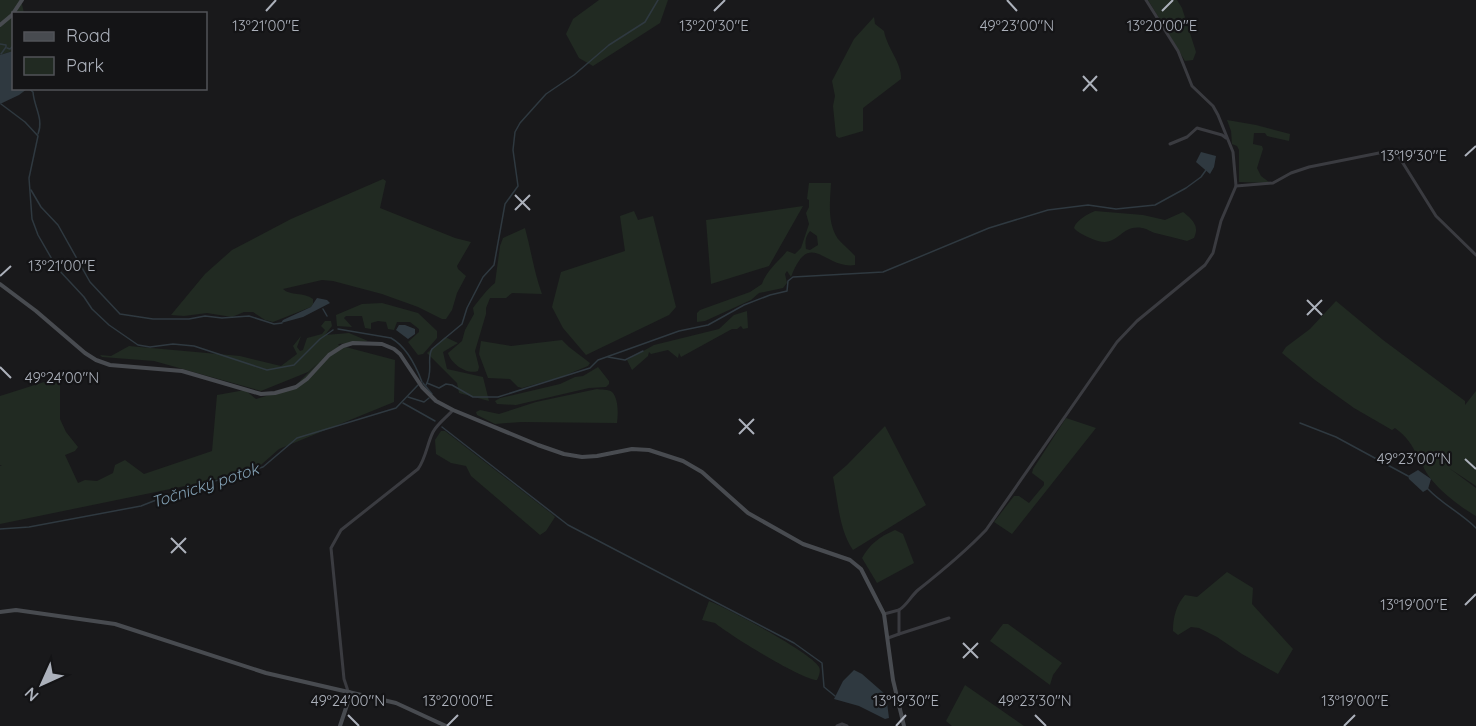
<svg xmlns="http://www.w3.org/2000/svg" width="1476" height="726" font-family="Quicksand,sans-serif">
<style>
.green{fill:#212a22;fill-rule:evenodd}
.water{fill:#2f3940}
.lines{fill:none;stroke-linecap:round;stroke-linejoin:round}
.stream{stroke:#2f3940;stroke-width:1.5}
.street{stroke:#3a3b40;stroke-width:3}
.secondary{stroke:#484b50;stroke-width:4}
.ticks{fill:none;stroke:#acb1bb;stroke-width:2}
.labels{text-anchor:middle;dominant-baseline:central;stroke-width:4.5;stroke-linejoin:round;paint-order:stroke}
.water-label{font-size:16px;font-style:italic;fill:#83a1b5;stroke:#141416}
.ticks-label{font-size:15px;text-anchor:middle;fill:#acb1bb;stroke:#141416;stroke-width:4.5;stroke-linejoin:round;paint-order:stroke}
</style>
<rect width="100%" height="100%" fill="#19191b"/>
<g class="green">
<polygon points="0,0 21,0 24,13 14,14 13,51 0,55"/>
<polygon points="599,0 668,0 660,23 593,66 579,58 566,34 573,19"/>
<polygon points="1148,0 1177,0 1182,8 1196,52 1193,60 1185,61"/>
<path d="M 874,17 L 875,24 L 884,31 C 887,48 902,63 901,79 L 863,108 L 863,131 L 839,138 L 836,136 L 833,106 L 835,96 L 832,81 L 854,39 Z"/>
<polygon points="1227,120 1256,125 1290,134 1289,141 1267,136 1265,133 1254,133 1253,144 1262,146 1263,149 1257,168 1261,176 1269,182 1267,183 1239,182 1239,150 1237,146 1232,144 1231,131"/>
<path d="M 383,179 L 386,181 L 380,208 L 455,238 L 471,242 L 457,266 L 458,269 L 466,276 L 457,293 L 452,310 L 446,319 L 442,319 L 418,307 L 382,294 L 333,281 L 322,280 L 283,289 C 290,296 304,292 313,299 L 313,304 L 311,307 L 273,322 L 265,320 L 253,312 L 244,312 L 232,317 L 207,313 L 184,316 L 171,315 L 205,274 L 232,250 L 291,219 Z"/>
<path d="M 809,183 L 831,183 C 830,202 827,223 838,239 C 843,245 850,250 855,256 L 855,265 C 825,270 810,227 791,277 L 787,271 L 785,274 L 787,283 L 783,288 L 759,293 L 751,300 L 705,321 L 697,322 L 697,313 L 700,310 L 750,292 L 762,284 C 766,271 779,261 787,251 L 795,254 L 801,248 L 809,224 L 806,213 L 809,207 L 809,200 L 807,199 ZM 810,231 L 817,236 L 818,245 L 810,250 L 806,249 C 805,242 805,237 810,231 Z"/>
<polygon points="803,206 769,266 711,284 706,220"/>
<polygon points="634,211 638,220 653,216 676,307 669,315 586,355 563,328 552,307 561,272 625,251 620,216"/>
<path d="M 1095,211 L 1143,215 L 1165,220 L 1183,212 C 1192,219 1200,226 1194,238 L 1187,241 C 1177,238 1166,236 1155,233 C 1151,232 1146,228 1142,228 C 1118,224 1119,252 1090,238 C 1084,235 1078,233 1074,228 C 1076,220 1088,214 1095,211 Z"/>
<path d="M 525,228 C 531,250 534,272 542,294 L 512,293 L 506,298 L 490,298 L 486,308 L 486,314 L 475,351 L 479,367 L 478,371 C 467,375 451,364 448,353 L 462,341 L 465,330 L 474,314 L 473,308 C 479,300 488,288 495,283 L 500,246 L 503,238 Z"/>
<path d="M 1336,301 L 1383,340 L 1465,401 L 1465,405 L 1476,391 L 1476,486 L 1449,468 L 1476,488 L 1476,516 C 1460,507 1421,478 1422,459 L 1418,458 C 1412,444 1407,437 1395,428 L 1392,430 L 1354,408 L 1315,380 L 1282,353 L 1286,347 L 1310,329 Z"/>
<polygon points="382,303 418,313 437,331 437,338 423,354 418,355 408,342 419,332 419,329 410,322 397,322 394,330 388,329 386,322 378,321 371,323 371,329 365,328 362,316 346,316 344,318 352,327 337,326 336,315 362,304"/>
<polygon points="747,311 748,328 743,329 741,326 737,329 732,329 681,357 679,353 678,358 668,350 651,354 649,352 648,356 632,370 627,360 654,345 719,329 734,315"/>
<polygon points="325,321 331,321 332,326 325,335 349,333 368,341 339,344 338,345 395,360 394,402 279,449 253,472 0,524 0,466 2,465 0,465 0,396 60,377 60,419 66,432 78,447 75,451 65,455 78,483 85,480 97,481 113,473 115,465 125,460 144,474 212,451 217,395 245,390 256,399 293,388 318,363 308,372 261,391 154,361 102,357 100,355 111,356 129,346 240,356 281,366 297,354 293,346 301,336 297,347 300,351 303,350 307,338 322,334 325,330 321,326"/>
<polygon points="445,337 458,343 443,352 447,369 483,377 489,401 459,393 457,383 427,353"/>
<polygon points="562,340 569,347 590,363 588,366 561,377 522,388 518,387 510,379 488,378 479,354 481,341 511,346"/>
<polygon points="598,367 609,381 609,384 606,387 589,388 516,405 497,404 495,401 500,398 560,384 575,377 583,376"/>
<path d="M 597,389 C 601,390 609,389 612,392 C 619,399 618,415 617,423 L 521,422 L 495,424 L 477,415 L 476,412 L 480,410 L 499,414 L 536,402 Z"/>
<polygon points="1066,418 1096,428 1012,534 994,522 1014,496 1019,496 1029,503 1044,485 1044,482 1032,473 1033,469"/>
<path d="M 885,426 L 926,505 L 853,550 C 839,530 838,501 833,477 L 847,465 Z"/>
<polygon points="441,431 445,431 552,514 555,517 546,531 540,535 471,476 466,466 451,463 436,454 435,440"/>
<path d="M 895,530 L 903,534 L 914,563 L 877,583 L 862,558 C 870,544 879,537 895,530 Z"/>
<path d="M 1227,572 L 1253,588 L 1252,604 L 1293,649 L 1278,674 L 1242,654 L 1217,637 L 1199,628 L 1191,627 L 1178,635 L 1173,631 C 1173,618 1176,605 1185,595 L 1197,597 Z"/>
<path d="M 709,601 C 725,607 812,653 819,667 C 821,671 819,676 817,680 C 802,680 728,634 715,623 L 702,620 Z"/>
<polygon points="1003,624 1008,624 1062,663 1053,675 1050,685 990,641"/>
<polygon points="965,685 1024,726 952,726 946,721"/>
</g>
<g class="water">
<polygon points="13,51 14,88 27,89 19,95 0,104 0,55"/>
<polygon points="1201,152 1216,156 1214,167 1210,174 1196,162"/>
<polygon points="317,298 327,300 330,303 303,317 281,323 283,320 311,307"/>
<polygon points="399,325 405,325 415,329 415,334 408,339 396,330"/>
<polygon points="1418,470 1431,479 1428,489 1423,492 1409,479 1408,476"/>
<polygon points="854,670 862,674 886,695 889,718 885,719 859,706 834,699 843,681"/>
</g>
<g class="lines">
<g class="stream">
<polyline points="0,44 6,45 6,47 1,54"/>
<polyline points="7,48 10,49 14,45"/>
<path d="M 28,88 L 33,92 C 34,107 44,119 38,134"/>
<polyline points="1,104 25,122 38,136 29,178 32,219 38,235 57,268 84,297 92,309 109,325 138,345 150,347 173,344 194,346 267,370 294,365 320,339 333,330"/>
<polyline points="31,190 41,207 58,225 90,282 120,314 153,319 189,319 205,316 222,318 249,316 274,324 282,323"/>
<polyline points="323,309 327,316"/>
<path d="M 338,329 L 391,338 C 407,347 416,366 422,382"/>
<polyline points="608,357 625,360 643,351"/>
<polyline points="423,383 432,394"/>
<polyline points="427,383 439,388 446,384 452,385 473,397 498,397 590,368 598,360 679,331 708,325 744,305 770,295 787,291 788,281 793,277 883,272 989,228 1048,210 1088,205 1116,209 1155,205 1186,188 1201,177 1206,170"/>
<path d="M 426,385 C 434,370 426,359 432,349 L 462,324 L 467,308 L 483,277 L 494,265 L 505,204 L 518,186 L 513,150 L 515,132 L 520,123 L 546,94 L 574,75 L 609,45 L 645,22 L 658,0"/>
<polyline points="408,397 424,402 429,398"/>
<polyline points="403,403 435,421"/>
<polyline points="1300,423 1336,437 1408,476"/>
<polyline points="442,427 568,525 794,643 822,663 824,687 835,696"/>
<path d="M 1428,489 C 1442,504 1461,513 1476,528"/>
<polyline points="0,529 29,527 141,506 174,493 263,467 297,438 396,408 418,385"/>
</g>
<g class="street">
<polyline points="1146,0 1178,51 1192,86 1213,106 1218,115 1233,152 1236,186"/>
<polyline points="1170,144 1187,137 1197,128 1222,135 1226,138"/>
<polyline points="884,614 899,610"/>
<polyline points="899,634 949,618"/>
<path d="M 888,638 L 899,634 L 899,610 C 907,605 911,596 918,590 C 942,571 964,553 986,530 L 1117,342 L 1137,321 L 1205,265 L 1213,253 L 1221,221 L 1236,186 L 1273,183 L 1291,173 L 1309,167 L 1389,151 L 1397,154 L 1401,160 L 1436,216 L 1476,255"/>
<path d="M 348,691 L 344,679 L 331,548 L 341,530 L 418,469 C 426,458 427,444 433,432 C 438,423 447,417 453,410"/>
<polyline points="837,726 842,724 847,726"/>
</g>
<g class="secondary">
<polyline points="0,25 12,15 22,0"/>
<polyline points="0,284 36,311 85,353 96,360 110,365 182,371 261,394 275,393 296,387 307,379 329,355 343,346 353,343 382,344 394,349 400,354 422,387 436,401 453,410 538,445 564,454 582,457 597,456 632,449 649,450 683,461 702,472 748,513 803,544 850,560 861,569 884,614 893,680 904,726"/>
<polyline points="0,612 16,610 115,624 266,673 396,703 446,726"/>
<polyline points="340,726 348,702 349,692"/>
</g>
</g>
<path class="ticks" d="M 1007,0 L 1017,11M 266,11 L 276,0M 714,11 L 725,0M 1162,11 L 1173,0M 1083,76 L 1097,91M 1083,91 L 1097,76M 1465,156 L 1476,146M 515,195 L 530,210M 515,210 L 530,195M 0,276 L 11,266M 1307,300 L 1322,315M 1307,315 L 1322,300M 0,367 L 11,378M 739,419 L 754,434M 739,434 L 754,419M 1465,459 L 1476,469M 171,538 L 186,553M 171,553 L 186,538M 1465,605 L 1476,594M 963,643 L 978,658M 963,658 L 978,643M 348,715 L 359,726M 1035,715 L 1046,726M 447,726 L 458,715M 896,726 L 906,715M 1344,726 L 1355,715"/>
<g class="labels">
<g class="water-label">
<text transform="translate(205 485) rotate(-18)">Točnický potok</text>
</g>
</g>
<g class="ticks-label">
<text x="266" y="31">13°21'00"E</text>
<text x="714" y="31">13°20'30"E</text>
<text x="1017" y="31">49°23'00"N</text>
<text x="1162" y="31">13°20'00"E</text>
<text x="1414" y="161">13°19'30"E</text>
<text x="62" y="271">13°21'00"E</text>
<text x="62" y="383">49°24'00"N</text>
<text x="1414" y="464">49°23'00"N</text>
<text x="1414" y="610">13°19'00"E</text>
<text x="348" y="706">49°24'00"N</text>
<text x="458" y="706">13°20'00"E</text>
<text x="906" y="706">13°19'30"E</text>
<text x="1035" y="706">49°23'30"N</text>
<text x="1355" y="706">13°19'00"E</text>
</g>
<rect x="12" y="12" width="195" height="78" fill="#141416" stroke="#515358" stroke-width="1.5"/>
<rect x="24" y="32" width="30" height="9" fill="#484b50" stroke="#515358" stroke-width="1.5"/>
<text x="66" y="42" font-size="18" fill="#acb1bb">Road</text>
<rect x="24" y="57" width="30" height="18" fill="#212a22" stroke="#515358" stroke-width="1.5"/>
<text x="66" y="72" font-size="18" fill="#acb1bb">Park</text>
<g transform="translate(42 684) rotate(225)" stroke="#141416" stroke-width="4.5" paint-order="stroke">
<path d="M0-4.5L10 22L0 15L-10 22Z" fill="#acb1bb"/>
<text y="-9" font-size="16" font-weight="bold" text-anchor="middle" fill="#acb1bb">N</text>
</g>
</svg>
